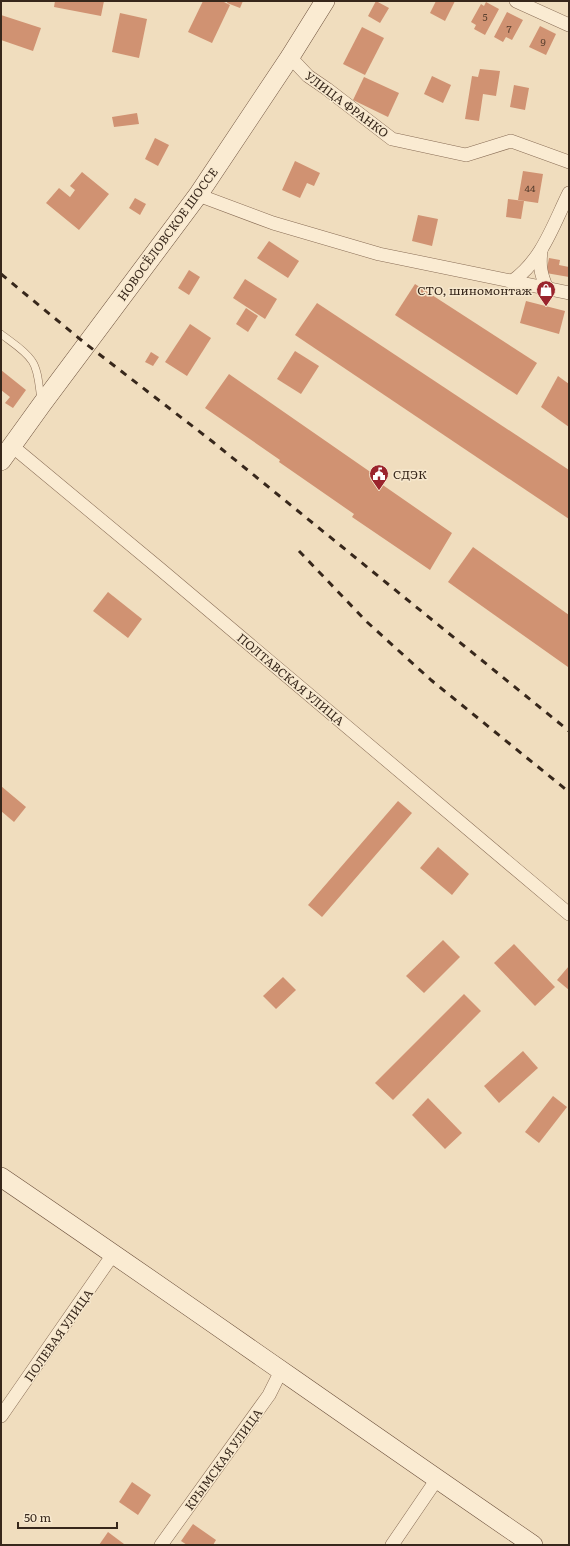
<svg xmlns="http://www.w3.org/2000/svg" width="570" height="1546" font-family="Literata,serif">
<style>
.building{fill:#d09272}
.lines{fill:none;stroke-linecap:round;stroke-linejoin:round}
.service-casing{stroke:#896d56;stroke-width:8}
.minor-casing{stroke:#896d56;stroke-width:14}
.secondary-casing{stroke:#6a4e3a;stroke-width:20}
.service{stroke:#faebd2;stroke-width:7}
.minor{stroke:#faebd2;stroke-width:13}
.secondary{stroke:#faebd2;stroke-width:19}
.rail{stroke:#37271b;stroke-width:3;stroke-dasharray:7 7;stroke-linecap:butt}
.labels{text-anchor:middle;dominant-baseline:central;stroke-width:3;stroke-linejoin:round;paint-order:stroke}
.number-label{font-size:10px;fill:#5d4231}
.street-label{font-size:12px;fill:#37271b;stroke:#f7e8ce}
.poi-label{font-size:12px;fill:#37271b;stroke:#f7e8ce;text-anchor:end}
</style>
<rect width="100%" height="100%" fill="#f0ddbe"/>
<g class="building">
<polygon points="55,1 104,1 101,16 54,7"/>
<polygon points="203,1 222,1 230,5 212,43 188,32"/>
<polygon points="228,1 243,1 240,8 227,3"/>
<polygon points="376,1 389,8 380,23 368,16"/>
<polygon points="436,1 455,1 445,21 430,13"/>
<polygon points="486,2 499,9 485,35 474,29 476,25 471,22 481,4 484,6"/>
<polygon points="507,12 523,20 512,40 506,37 503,42 494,37"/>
<polygon points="120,13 147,19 139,58 112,52"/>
<polygon points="1,15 41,28 33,51 1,40"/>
<polygon points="540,26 556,34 546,55 529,47"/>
<polygon points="362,27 384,38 365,75 343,64"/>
<polygon points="480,69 500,71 496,96 483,94 479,121 465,119 472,76 478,77"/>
<polygon points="432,76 451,85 443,103 424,94"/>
<polygon points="364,77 399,93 388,117 353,100"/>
<polygon points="514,85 529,88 525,110 510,107"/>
<polygon points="137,113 139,124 114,127 112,117"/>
<polygon points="155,138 169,145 158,166 145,159"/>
<polygon points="295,161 320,173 314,186 307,183 300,198 282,190"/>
<polygon points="523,171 543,174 538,203 518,200"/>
<polygon points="82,172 109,194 79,230 46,203 59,188 70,197 75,190 70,186"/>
<polygon points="135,198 146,204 140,215 129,208"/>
<polygon points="508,199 524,201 521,219 506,217"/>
<polygon points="418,215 438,219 432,246 412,241"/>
<polygon points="269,241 299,261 288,278 257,258"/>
<polygon points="549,258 560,260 559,265 569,267 569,277 546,273"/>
<polygon points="189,270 200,277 189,295 178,288"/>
<polygon points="245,279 277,299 265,319 233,298"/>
<polygon points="415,284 537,363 517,395 395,315"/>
<polygon points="526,301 565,311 559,334 520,323"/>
<polygon points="317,303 569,470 569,519 295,335"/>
<polygon points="246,308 258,316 248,332 236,324"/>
<polygon points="190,324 211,338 187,376 165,362"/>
<polygon points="295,351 319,366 301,394 277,379"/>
<polygon points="151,352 159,357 153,366 145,362"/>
<polygon points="1,370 26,390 13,408 5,403 10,397 1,390"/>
<polygon points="229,374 379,478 377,481 452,533 430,570 352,517 354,514 279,462 280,460 205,408"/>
<polygon points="558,376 569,384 569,427 541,407"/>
<polygon points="473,547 569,615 568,667 448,582"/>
<polygon points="108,592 142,619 128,638 93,611"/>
<polygon points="1,786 26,807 14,822 1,811"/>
<polygon points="398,801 412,813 322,917 308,905"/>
<polygon points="438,847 469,874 452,895 420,868"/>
<polygon points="443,940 460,957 424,993 406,976"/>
<polygon points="514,944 555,987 535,1006 494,963"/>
<polygon points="569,966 569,990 557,980"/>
<polygon points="283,977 296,990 276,1009 263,996"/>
<polygon points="464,994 481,1011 393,1100 375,1083"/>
<polygon points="523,1051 538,1068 499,1103 484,1086"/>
<polygon points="553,1096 567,1107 539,1143 525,1132"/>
<polygon points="428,1098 462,1133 445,1149 412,1115"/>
<polygon points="132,1482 151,1495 138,1515 119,1502"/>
<polygon points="193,1524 216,1540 213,1545 187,1545 181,1541"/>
<polygon points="108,1532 124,1544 124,1545 99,1545"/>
</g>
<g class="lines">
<g class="service-casing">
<path id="service" d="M 1,334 C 11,342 25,350 32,361 C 39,371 39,388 41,400"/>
</g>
<g class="minor-casing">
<g id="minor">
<polyline points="516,1 569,25"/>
<polyline points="290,57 308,76 327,89 392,139 466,155 511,141 569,162"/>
<polyline points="198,195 273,223 379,254 569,293"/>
<path d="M 541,251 C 539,267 541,274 547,289"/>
<path d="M 511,282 C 542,261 553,225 569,193"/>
<polyline points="12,446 160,569 569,914"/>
<polyline points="1,1416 114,1253"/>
<polyline points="161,1545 269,1395 281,1371"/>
<polyline points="392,1545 437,1479"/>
</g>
</g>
<g class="secondary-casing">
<g id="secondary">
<polyline points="1,461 42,404 198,195 290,57 325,1"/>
<path d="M 1,1177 C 179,1298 355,1423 533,1545"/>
</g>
</g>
<use href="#service" class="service"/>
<use href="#minor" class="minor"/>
<use href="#secondary" class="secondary"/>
<g class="rail">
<polyline points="1,274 86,344 213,442 569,731"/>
<polyline points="299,551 367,622 431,680 569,792"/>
</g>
</g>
<defs>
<g id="shop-pin" transform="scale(1)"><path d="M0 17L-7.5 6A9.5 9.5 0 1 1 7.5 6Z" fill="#9a242d" stroke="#f7e8ce"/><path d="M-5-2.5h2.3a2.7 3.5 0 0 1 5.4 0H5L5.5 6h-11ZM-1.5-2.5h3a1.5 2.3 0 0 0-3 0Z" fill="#fff"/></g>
<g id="civic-pin" transform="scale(1)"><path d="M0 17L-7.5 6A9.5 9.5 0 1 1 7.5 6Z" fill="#9a242d" stroke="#f7e8ce"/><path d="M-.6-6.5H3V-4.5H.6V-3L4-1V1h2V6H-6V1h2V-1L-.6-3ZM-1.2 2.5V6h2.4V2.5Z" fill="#fff"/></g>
</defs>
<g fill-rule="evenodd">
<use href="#shop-pin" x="546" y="290"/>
<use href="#civic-pin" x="379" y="474"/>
</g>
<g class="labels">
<g class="number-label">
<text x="485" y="16">5</text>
<text x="509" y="28">7</text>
<text x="543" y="41">9</text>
<text x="530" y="187">44</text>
</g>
<g class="street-label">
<text transform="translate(347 104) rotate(37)">УЛИЦА ФРАНКО</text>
<text transform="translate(167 234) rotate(-54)">НОВОСЁЛОВСКОЕ ШОССЕ</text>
<text transform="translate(291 679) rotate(40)">ПОЛТАВСКАЯ УЛИЦА</text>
<text transform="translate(58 1335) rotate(-55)">ПОЛЕВАЯ УЛИЦА</text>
<text transform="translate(223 1459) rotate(-54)">КРЫМСКАЯ УЛИЦА</text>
</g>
<g class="poi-label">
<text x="532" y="290">СТО, шиномонтаж</text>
<text x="393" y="474" text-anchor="start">СДЭК</text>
</g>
</g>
<rect width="570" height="1546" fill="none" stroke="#37271b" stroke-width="4"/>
<path d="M18 1522v6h99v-6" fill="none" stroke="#37271b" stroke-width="2"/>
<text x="24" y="1522" font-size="12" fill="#37271b" stroke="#f7e8ce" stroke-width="3" paint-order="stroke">50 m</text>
</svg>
